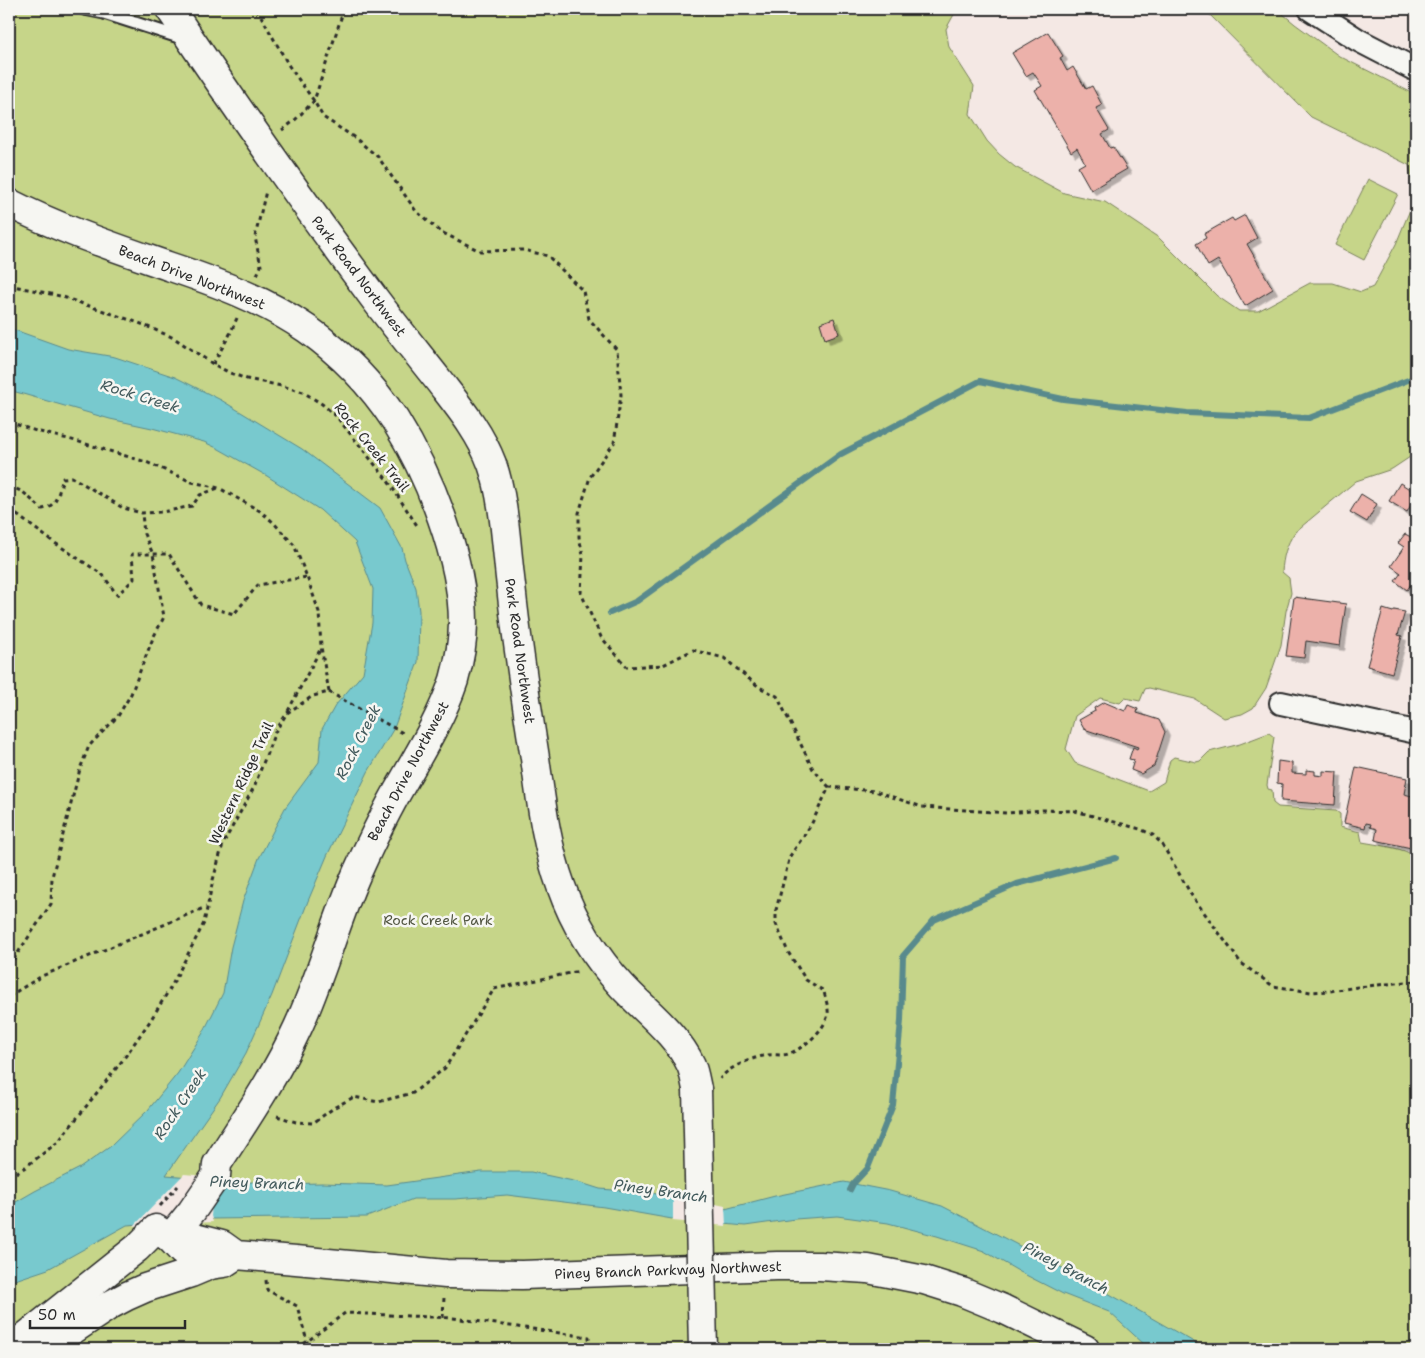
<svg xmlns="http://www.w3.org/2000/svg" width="1425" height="1358" font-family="'Shantell Sans',sans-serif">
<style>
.green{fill:#c6d589;stroke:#78805a}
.water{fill:#78c9ce;stroke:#598a8d}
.pier{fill:#f4e8e4}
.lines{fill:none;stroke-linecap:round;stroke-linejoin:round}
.stream{stroke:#598a8d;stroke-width:6}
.building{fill:#ecb1aa;stroke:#2b2b2b;filter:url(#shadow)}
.lane-casing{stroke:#2b2b2b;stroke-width:15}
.street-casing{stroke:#2b2b2b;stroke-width:26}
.secondary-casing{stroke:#2b2b2b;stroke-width:31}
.primary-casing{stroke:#2b2b2b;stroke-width:31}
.path{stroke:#2b2b2b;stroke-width:3;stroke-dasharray:4 4;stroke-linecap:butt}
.lane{stroke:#f6f6f2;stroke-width:11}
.street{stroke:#f6f6f2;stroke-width:22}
.secondary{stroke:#f6f6f2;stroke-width:28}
.primary{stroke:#f6f6f2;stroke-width:28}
.secondary-bridge-casing{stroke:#2b2b2b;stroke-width:31;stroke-linecap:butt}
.secondary-bridge{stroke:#f6f6f2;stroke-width:28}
.labels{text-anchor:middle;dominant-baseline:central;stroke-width:5;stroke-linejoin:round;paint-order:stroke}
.street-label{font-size:14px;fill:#2b2b2b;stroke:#f6f6f2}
.park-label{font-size:14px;fill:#525642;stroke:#f6f6f2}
.water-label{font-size:15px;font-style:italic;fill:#425a5c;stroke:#f6f6f2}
</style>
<defs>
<filter id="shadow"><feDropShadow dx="4.5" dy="4.5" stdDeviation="0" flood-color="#0004"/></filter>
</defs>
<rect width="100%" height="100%" fill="#f4e8e4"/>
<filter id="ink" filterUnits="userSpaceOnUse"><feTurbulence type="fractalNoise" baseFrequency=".02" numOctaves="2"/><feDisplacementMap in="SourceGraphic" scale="10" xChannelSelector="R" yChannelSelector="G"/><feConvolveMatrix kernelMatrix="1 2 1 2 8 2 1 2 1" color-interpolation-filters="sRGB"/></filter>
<g filter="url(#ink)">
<g class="green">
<path d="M 9,9 L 957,9 L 946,29 L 949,47 L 974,86 L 970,114 L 987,141 L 999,154 L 1015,167 L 1064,193 L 1105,202 L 1159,238 L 1217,296 L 1239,311 L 1258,311 L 1310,283 L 1333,283 L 1361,292 L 1373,287 L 1396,244 L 1414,200 L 1409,165 L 1311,117 L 1204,9 L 1277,9 L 1295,24 L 1339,56 L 1416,95 L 1416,453 L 1392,469 L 1356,481 L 1295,532 C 1286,545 1283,557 1282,572 L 1289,578 L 1291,593 L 1286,611 L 1281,645 L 1266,688 L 1253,708 L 1242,714 L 1224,718 L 1195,699 L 1149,688 L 1145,689 L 1140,701 L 1125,698 L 1120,703 L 1100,698 L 1075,716 L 1066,749 L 1075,763 L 1149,791 L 1164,782 L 1170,760 L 1174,757 L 1196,762 L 1200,761 L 1209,752 L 1240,744 L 1269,733 L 1274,737 L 1267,785 L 1268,789 L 1272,790 L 1273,803 L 1278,807 L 1336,811 L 1340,814 L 1340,827 L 1360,832 L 1362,842 C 1373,844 1401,848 1409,853 C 1412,856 1414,861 1415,864 L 1416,865 L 1416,1349 L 9,1349 Z"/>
<polygon points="1368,179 1398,194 1364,260 1335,245"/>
</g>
<polygon class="water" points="9,328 68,349 115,357 175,377 221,400 302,449 380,508 402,548 405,560 416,588 419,611 418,662 394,728 368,772 327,856 308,901 272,995 246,1053 220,1098 166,1175 275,1184 322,1183 387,1185 481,1172 531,1172 578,1182 600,1189 652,1193 725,1209 775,1196 844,1182 890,1191 942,1206 1078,1276 1206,1349 1155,1349 1145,1345 1109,1312 1063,1294 1020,1272 984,1251 937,1236 888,1223 837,1216 795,1219 745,1226 672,1219 604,1207 507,1195 455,1199 413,1199 367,1217 211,1219 127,1225 48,1269 9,1282 9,1206 35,1191 80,1168 111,1146 148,1110 178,1073 203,1033 223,993 231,947 243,901 259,858 285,808 319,762 322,729 335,706 363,673 372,623 373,589 355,542 320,510 267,476 219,449 204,442 152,428 110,419 9,390"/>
<g class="pier">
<polygon points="184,1174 229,1178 212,1206 211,1216 213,1222 134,1226"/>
<polygon points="673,1195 725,1206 726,1226 673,1221"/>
</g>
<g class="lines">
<g class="stream">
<polyline points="610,613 637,601 841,454 980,381 1063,399 1187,413 1309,418 1416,377"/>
<polyline points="850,1190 853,1184 868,1168 893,1105 901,1021 903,956 934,920 1017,884 1116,858"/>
</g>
</g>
<g class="building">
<polygon points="1048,32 1063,56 1060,58 1067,71 1073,67 1086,89 1092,86 1102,105 1096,108 1109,130 1102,134 1110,148 1113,147 1127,169 1091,190 1078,167 1085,163 1077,148 1071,152 1035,90 1042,86 1033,72 1026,76 1012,53"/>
<polygon points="1245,215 1257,238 1247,244 1273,289 1245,306 1218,260 1208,266 1196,244 1206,238 1204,234 1232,218 1234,221"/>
<polygon points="834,318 839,334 825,339 820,323"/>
<polygon points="1400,483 1416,493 1416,496 1407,512 1389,501"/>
<polygon points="1361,494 1377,504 1367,522 1350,512"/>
<polygon points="1405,534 1411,537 1412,535 1416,538 1416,577 1407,590 1395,581 1401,573 1391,566 1404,547 1398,543"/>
<polygon points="1294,597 1346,604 1340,646 1306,641 1304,658 1286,656"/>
<polygon points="1383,609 1393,612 1394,610 1405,612 1398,635 1402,636 1392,673 1367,666"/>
<polygon points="1104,702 1125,711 1128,705 1138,709 1137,713 1159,720 1165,732 1154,766 1141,774 1131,770 1134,760 1129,759 1133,747 1137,749 1138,747 1084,729 1079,720 1095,711 1094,708"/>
<polygon points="1278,761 1292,763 1292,773 1306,774 1306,770 1315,771 1315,775 1323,776 1323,771 1337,772 1335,805 1281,801 1282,784 1277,783"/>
<polygon points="1356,767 1407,778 1404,794 1416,797 1416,825 1411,848 1375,840 1377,829 1370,827 1371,824 1366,823 1365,828 1344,823"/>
</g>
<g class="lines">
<g class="lane-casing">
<polyline id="lane" points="84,9 104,13 185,39"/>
</g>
<g class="street-casing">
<g id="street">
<polyline points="1310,9 1358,40 1416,70"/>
<polyline points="1281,703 1416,732"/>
</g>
</g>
<g class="secondary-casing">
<g id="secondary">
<path d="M 170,9 C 236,107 303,203 374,298 C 395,326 417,353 439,381 C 459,407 480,432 492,464 C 505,501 506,547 511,586 C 517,644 526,701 535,758 C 541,801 546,845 561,886 C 574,923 595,957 622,986 C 645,1011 676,1033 691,1065 C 694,1072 695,1080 697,1089"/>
<path d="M 9,203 C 60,229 114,247 168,266 C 216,282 265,300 307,329 C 341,353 372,385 395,420 C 429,474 463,559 463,623 C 463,642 459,662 454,680 C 442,716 422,749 403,782 C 386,811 371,842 357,873 C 335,923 321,977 298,1027 C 276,1075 246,1119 217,1164 L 216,1176 L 192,1211 L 170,1238"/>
</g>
</g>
<g class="primary-casing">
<g id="primary">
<polyline points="170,1238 195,1238 222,1245 236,1255 296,1260 446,1274 522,1275 777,1266 820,1266 868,1269 924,1280 962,1292 1003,1309 1085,1349"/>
<polyline points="10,1349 137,1248 156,1229 170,1238 182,1251 193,1260 210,1265 224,1263 236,1255"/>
<polyline points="44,1349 110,1305 127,1296 145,1288 191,1273 210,1265"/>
</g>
</g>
<g class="path">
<path d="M 257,9 L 289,66 L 314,101 L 323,117 L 355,138 L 378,157 L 416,211 L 441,232 L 480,251 L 524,250 L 548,256 L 583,291 L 589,319 L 617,350 L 621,395 L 614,443 L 590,477 L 579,513 L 579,537 L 583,555 L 581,593 L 601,637 L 627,667 L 663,665 L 693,650 L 724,658 L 759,687 L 777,696 L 813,769 L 829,787 L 811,825 L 790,856 L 776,910 L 776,924 L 788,952 L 806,980 L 824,991 C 825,998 829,1008 828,1014 C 825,1030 803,1049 788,1054 C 782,1056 774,1054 768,1055 C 754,1057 728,1067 720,1079"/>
<polyline points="282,130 294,121 314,101 342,15 346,9"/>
<polyline points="257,275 261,266 255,237 266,191"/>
<polyline points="9,285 60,296 139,323 174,338 213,364 230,373 247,379 282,386 303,392 322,404 336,416 388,481 418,527"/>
<polyline points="213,364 230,334 237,318"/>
<polyline points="9,422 36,431 76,441 146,462 192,482 219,488 260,511 273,522 294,545 307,577 319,612 321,647 329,692"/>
<path d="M 9,486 L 23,492 L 42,509 C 57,507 59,491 63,478 L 72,477 L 123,508 L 142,513 L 163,512 L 192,506 L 200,495 L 218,488"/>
<polyline points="9,512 17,515 52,541 103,575 117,595 134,579 132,554 169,554 201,605 234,614 258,585 307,577"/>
<polyline points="329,692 403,733"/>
<polyline points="288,711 321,648"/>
<polyline points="829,787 875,791 922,807 1007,813 1043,810 1075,811 1140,829 1153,835 1162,844 1192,896 1241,963 1273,986 1311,992 1330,991 1358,987 1416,981"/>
<polyline points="9,966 51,904 52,877 80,769 89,746 118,716 131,694 153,638 164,617 153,554 144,534 142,513"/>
<polyline points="9,996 42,976 206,907"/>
<polyline points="277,1116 296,1122 313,1123 335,1107 354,1097 378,1102 413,1093 445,1068 494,989 580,971"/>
<polyline points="9,1177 24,1168 58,1142 122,1061 150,1021 171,987 204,923 213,880 223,844 254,787 275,732 287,713 313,696 329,692"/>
<polyline points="160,1206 178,1186"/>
<polyline points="266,1280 267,1290 297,1306 307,1341 307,1349"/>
<polyline points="443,1318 444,1297"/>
<polyline points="1108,1344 1119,1349"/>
<polyline points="297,1349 345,1313 453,1318 589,1337 590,1349"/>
</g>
<use href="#lane" class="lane"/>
<use href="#street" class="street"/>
<use href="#secondary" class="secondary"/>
<use href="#primary" class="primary"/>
<g class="secondary-bridge-casing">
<polyline id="secondary-bridge" points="697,1089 703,1349"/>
</g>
<use href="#secondary-bridge" class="secondary-bridge"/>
</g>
</g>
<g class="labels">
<g class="street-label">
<text transform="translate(359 276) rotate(53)">Park Road Northwest</text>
<text transform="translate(192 277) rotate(21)">Beach Drive Northwest</text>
<text transform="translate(372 447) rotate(51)">Rock Creek Trail</text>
<text transform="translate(520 651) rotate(82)">Park Road Northwest</text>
<text transform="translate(408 771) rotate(-62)">Beach Drive Northwest</text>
<text transform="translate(241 783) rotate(-65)">Western Ridge Trail</text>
<text transform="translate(668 1270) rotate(-2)">Piney Branch Parkway Northwest</text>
</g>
<g class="park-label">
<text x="438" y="920">Rock Creek Park</text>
</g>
<g class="water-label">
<text transform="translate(140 396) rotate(17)">Rock Creek</text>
<text transform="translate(358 742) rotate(-63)">Rock Creek</text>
<text transform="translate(180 1104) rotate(-56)">Rock Creek</text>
<text transform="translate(257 1183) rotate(2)">Piney Branch</text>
<text transform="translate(661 1191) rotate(8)">Piney Branch</text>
<text transform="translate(1066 1268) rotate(28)">Piney Branch</text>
</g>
</g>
<rect width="1425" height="1358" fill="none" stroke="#f6f6f2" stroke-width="30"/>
<rect x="15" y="15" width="1395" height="1328" fill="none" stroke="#2b2b2b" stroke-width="2" filter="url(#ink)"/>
<path d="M30 1320v8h155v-8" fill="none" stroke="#2b2b2b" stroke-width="2.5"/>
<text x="38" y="1320" font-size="15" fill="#2b2b2b" stroke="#f6f6f2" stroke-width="4" paint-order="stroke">50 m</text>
</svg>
